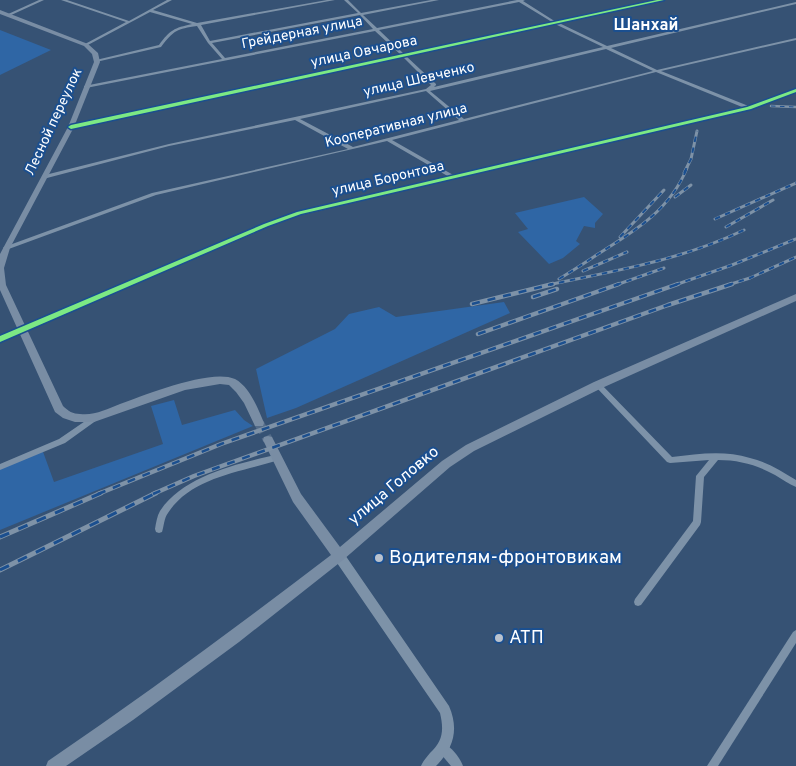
<svg xmlns="http://www.w3.org/2000/svg" width="796" height="766" font-family="Overpass,sans-serif">
<style>
.green{fill:#2f66a5}
.lines{fill:none;stroke-linecap:round;stroke-linejoin:round}
.secondary-tunnel{stroke:#546c89;stroke-width:10;stroke-dasharray:10 5;stroke-linecap:butt}
.minor{fill:#7d92a8;fill-rule:evenodd}
.tertiary{fill:#7d92a8;fill-rule:evenodd}
.secondary{fill:#798da4;fill-rule:evenodd}
.rail-far3-casing{stroke:#7e92a7;stroke-width:2.5}
.rail-far2-casing{stroke:#7e92a7;stroke-width:3}
.rail-far1-casing{stroke:#7e92a7;stroke-width:4.5}
.rail-casing{stroke:#7e92a7;stroke-width:5}
.rail-far3{stroke:#1b4f8f;stroke-width:1;stroke-dasharray:4.5;stroke-linecap:butt}
.rail-far2{stroke:#1b4f8f;stroke-width:2;stroke-dasharray:5.5;stroke-linecap:butt}
.rail-far1{stroke:#1b4f8f;stroke-width:2.5;stroke-dasharray:8;stroke-linecap:butt}
.rail{stroke:#1b4f8f;stroke-width:3;stroke-dasharray:10;stroke-linecap:butt}
.cycleway-casing{stroke:#1b4f8f;stroke-width:3}
.cycleway{fill:#7ce984;fill-rule:evenodd}
.poi-dot{fill:#b9c2ce;stroke:#1b4f8f;stroke-width:2}
.labels{text-anchor:middle;dominant-baseline:central;stroke-width:4;stroke-linejoin:round;paint-order:stroke}
.far-street-label{font-size:14px;fill:#fff;stroke:#1b4f8f}
.far-quarter-label{font-size:16px;font-weight:bold;fill:#fff;stroke:#1b4f8f}
.street-label{font-size:16px;fill:#fff;stroke:#1b4f8f}
.near-poi-label{font-size:19px;fill:#fff;stroke:#1b4f8f;text-anchor:start}
</style>
<rect width="100%" height="100%" fill="#365274"/>
<g class="green">
<polygon points="0,30 51,50 0,75"/>
<polygon points="584,197 603,214 595,223 595,228 584,226 576,241 580,244 563,258 549,264 518,232 528,229 515,213"/>
<polygon points="504,302 510,313 296,408 267,418 256,369 335,329 349,314 379,307 396,317"/>
<polygon points="174,400 182,425 235,410 244,420 253,426 0,530 0,467 42,449 54,482 163,444 151,406"/>
</g>
<g class="lines">
<polyline class="secondary-tunnel" points="259,423 268,440"/>
<g class="minor">
<polygon points="39,0 44,0 9,16 6,15"/>
<path d="M 61,0 L 67,0 L 129,21 L 167,0 L 172,0 L 153,10 L 197,23 L 327,0 L 335,0 L 201,25 L 210,41 L 358,13 L 344,0 L 348,0 L 361,13 L 431,0 L 439,0 L 363,15 L 377,28 L 517,0 L 525,0 L 523,1 L 556,22 L 657,0 L 664,0 L 559,23 L 607,46 L 796,2 L 796,4 L 611,48 L 657,70 L 796,38 L 796,40 L 661,71 L 751,107 L 751,109 L 747,109 L 656,72 L 392,140 L 455,176 L 455,178 L 451,178 L 387,141 L 156,195 L 6,250 L 3,248 L 4,247 L 152,193 L 348,149 L 295,120 L 169,146 L 47,178 L 45,177 L 45,175 L 169,144 L 426,89 L 431,85 L 403,57 L 71,128 L 69,128 L 69,126 L 401,55 L 375,31 L 86,88 L 84,87 L 84,86 L 222,59 L 208,43 L 197,26 C 177,29 174,30 161,47 L 96,62 L 96,60 L 159,45 C 170,30 174,28 192,24 L 150,12 L 86,46 L 85,46 L 85,44 L 126,22 ZM 519,2 L 552,22 L 404,54 L 379,30 ZM 360,15 L 373,29 L 225,58 L 212,43 ZM 555,24 L 603,47 L 434,87 L 436,85 L 436,84 L 406,56 ZM 606,49 L 653,71 L 464,119 L 430,91 ZM 426,91 L 459,120 L 353,147 L 300,119 Z"/>
<path d="M 598,382 L 600,383 L 672,457 C 698,454 724,450 750,458 C 767,462 781,471 796,480 L 796,487 C 789,484 782,479 775,475 C 757,465 739,460 718,460 L 704,477 L 701,522 L 700,525 L 641,605 L 638,606 L 635,605 L 634,602 L 635,599 L 693,521 L 696,476 L 709,460 L 670,463 L 667,462 L 596,387 L 595,385 L 596,383 Z"/>
<polygon points="94,415 97,416 98,418 97,420 65,443 0,470 0,464 59,439"/>
<path d="M 276,455 L 279,456 L 280,458 L 279,460 C 241,472 191,477 168,513 C 164,518 164,526 162,532 L 159,533 L 156,532 L 155,529 C 156,523 157,516 160,511 C 183,476 238,463 276,455 Z"/>
<polygon points="796,630 796,643 718,766 707,766 793,632"/>
<path d="M 444,744 C 452,747 460,758 463,766 L 451,766 L 440,753 L 439,749 L 440,745 Z"/>
</g>
<g class="tertiary">
<polygon points="796,88 796,92 751,109 301,215 268,227 0,342 0,336 264,223 297,212 747,107"/>
<path d="M 339,551 L 343,552 L 449,706 C 459,729 454,748 436,766 L 421,766 C 423,761 426,758 430,753 C 443,741 444,730 440,713 L 335,560 L 334,556 L 335,552 Z"/>
</g>
<g class="secondary">
<path d="M 0,10 L 88,44 L 98,53 L 100,62 L 74,127 L 10,248 L 4,268 L 6,285 L 63,406 C 68,411 73,414 80,414 C 94,416 107,409 120,404 C 145,395 211,368 235,379 C 250,387 258,409 264,423 L 263,426 L 255,426 L 244,403 L 236,392 L 229,385 L 220,384 L 185,390 L 94,422 L 75,422 L 63,418 L 55,412 L 0,290 L 0,254 L 68,127 L 94,62 L 92,54 L 84,46 L 0,14 Z"/>
<path d="M 796,294 L 796,301 L 602,388 L 474,451 L 450,467 L 343,560 L 239,642 L 133,720 L 66,766 L 46,766 L 48,761 C 145,695 238,626 331,555 L 293,502 L 263,440 L 264,437 L 268,436 L 272,437 L 301,494 L 340,547 L 442,461 L 466,445 L 594,382 Z"/>
</g>
<g class="rail-far3-casing">
<polyline id="rail-far3" points="771,106 796,107"/>
</g>
<g class="rail-far2-casing">
<g id="rail-far2">
<polyline points="684,173 691,159 697,131"/>
<polyline points="675,197 691,185"/>
<polyline points="715,219 796,183"/>
<polyline points="726,227 773,200"/>
<polyline points="620,237 664,190"/>
<polyline points="583,271 627,252"/>
<path d="M 559,279 C 572,271 585,263 598,254 C 635,231 670,210 687,168"/>
<path d="M 548,285 C 617,270 679,261 744,230"/>
<polyline points="616,285 664,268"/>
<polyline points="675,285 732,265 796,239"/>
<polyline points="728,285 750,278 796,257"/>
</g>
</g>
<g class="rail-far1-casing">
<g id="rail-far1">
<polyline points="533,297 557,289"/>
<polyline points="472,304 553,284"/>
<polyline points="478,334 619,284"/>
<polyline points="98,494 221,444 678,284"/>
<polyline points="153,494 194,476 668,305 732,284"/>
</g>
</g>
<g class="rail-casing">
<g id="rail">
<polyline points="0,537 101,493"/>
<polyline points="0,570 156,493"/>
</g>
</g>
<use href="#rail-far3" class="rail-far3"/>
<use href="#rail-far2" class="rail-far2"/>
<use href="#rail-far1" class="rail-far1"/>
<use href="#rail" class="rail"/>
<g class="cycleway-casing">
<g id="cycleway">
<polygon points="657,0 664,0 71,129 68,127 71,125"/>
<polygon points="796,89 796,92 751,109 301,214 268,226 0,342 0,336 264,224 297,212 747,107"/>
</g>
</g>
<use href="#cycleway" class="cycleway"/>
</g>
<g class="poi-dot">
<circle cx="379" cy="558" r="5"/>
<circle cx="499" cy="638" r="5"/>
</g>
<g class="labels">
<g class="far-street-label">
<text transform="translate(302 33) rotate(-11)">Грейдерная улица</text>
<text transform="translate(364 52) rotate(-12)">улица Овчарова</text>
<text transform="translate(419 80) rotate(-13)">улица Шевченко</text>
<text transform="translate(54 122) rotate(-65)">Лесной переулок</text>
<text transform="translate(396 126) rotate(-14)">Кооперативная улица</text>
<text transform="translate(388 179) rotate(-13)">улица Боронтова</text>
</g>
<g class="far-quarter-label">
<text x="646" y="26">Шанхай</text>
</g>
<g class="street-label">
<text transform="translate(394 486) rotate(-40)">улица Головко</text>
</g>
<g class="near-poi-label">
<text x="389" y="558">Водителям-фронтовикам</text>
<text x="509" y="638">АТП</text>
</g>
</g>
</svg>
